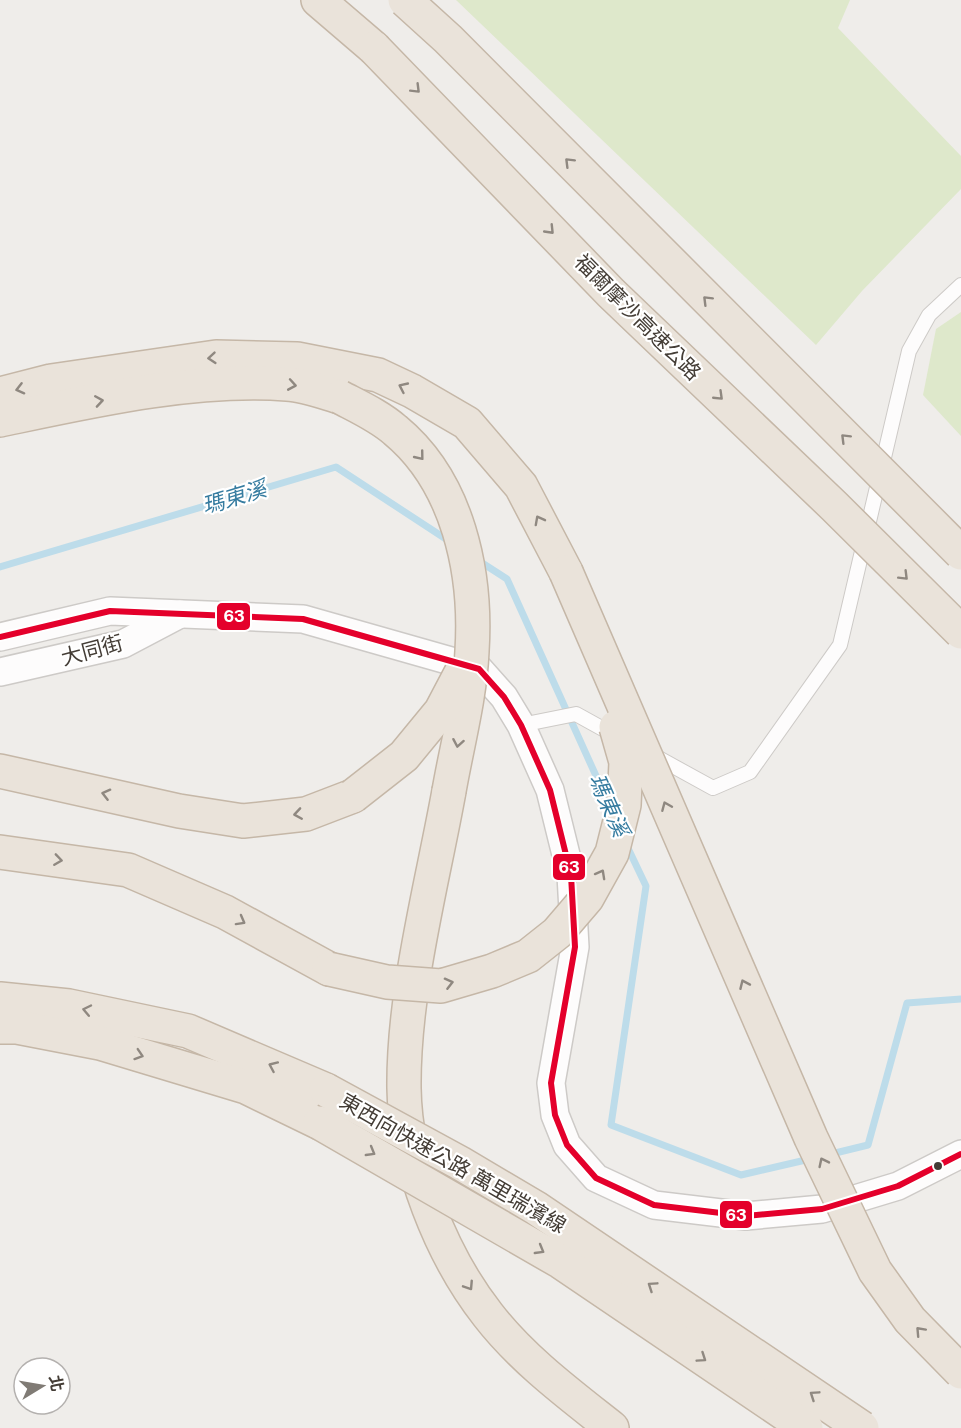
<svg xmlns="http://www.w3.org/2000/svg" width="961" height="1428" font-family="'Public Sans','Noto Sans TC',sans-serif">
<style>
.green{fill:#dee8cb}
.lines{fill:none;stroke-linecap:round;stroke-linejoin:round}
.stream{stroke:#bddcea;stroke-width:7}
.lane-casing{stroke:#cdcac7;stroke-width:16}
.street-casing{stroke:#cdcac7;stroke-width:30}
.highway-casing{stroke:#c5b7a7;stroke-width:36}
.lane{stroke:#fdfcfc;stroke-width:14}
.street{stroke:#fdfcfc;stroke-width:27}
.highway{stroke:#eae3da;stroke-width:33}
.highway-bridge-casing{stroke:#c5b7a7;stroke-width:36;stroke-linecap:butt}
.highway-bridge{stroke:#eae3da;stroke-width:33}
.bus-1-casing{stroke:#fff;stroke-width:10}
.bus-1{stroke:#e4002b;stroke-width:6}
.oneway{stroke:#8f8880}
.bus-dot{fill:#443d36;stroke:#fff;stroke-width:2}
.labels{text-anchor:middle;dominant-baseline:central;stroke-width:4.5;stroke-linejoin:round;paint-order:stroke}
.street-label{font-size:21px;fill:#443d36;stroke:#fff}
.water-label{font-size:22px;font-style:italic;fill:#367ca0;stroke:#fff}
.line-badge{stroke:#fff;stroke-width:2}
.badge-label{font-size:16px;text-anchor:middle;font-weight:bold;fill:#fff}
</style>
<rect width="100%" height="100%" fill="#efedea"/>
<g class="green">
<polygon points="456,0 850,0 838,28 961,156 961,189 862,291 816,345"/>
<polygon points="961,312 961,436 923,395 936,329"/>
</g>
<g class="lines">
<g class="stream">
<polyline points="476,559 507,579 611,809"/>
<polyline points="0,567 336,467 449,541"/>
<polyline points="626,844 646,886 611,1125 741,1175 810,1159"/>
<polyline points="827,1155 868,1145 907,1003 961,999"/>
</g>
<g class="lane-casing">
<g id="lane">
<polyline points="521,725 576,714 614,735"/>
<polyline points="653,755 713,788 750,772 840,645 909,351 929,315 961,285"/>
</g>
</g>
<g class="street-casing">
<g id="street">
<polyline points="0,637 110,611 303,619 479,669 504,697 521,725 550,790 571,875 575,947 551,1083 555,1115 567,1145 596,1178 654,1205 746,1216 822,1209 898,1186 961,1154"/>
<polyline points="0,672 123,644 180,614"/>
</g>
</g>
<g class="highway-casing">
<g id="highway">
<polyline points="318,0 374,48"/>
<polyline points="0,394 51,381 216,357 297,359 378,375 412,391 467,423 521,486 566,572"/>
<path d="M 0,420 C 90,401 195,377 287,384 C 304,385 323,392 340,397"/>
<polyline points="0,771 179,811 243,821 306,814 353,796"/>
<path d="M 449,791 C 432,885 403,992 404,1088 C 405,1165 441,1255 488,1315 C 522,1359 569,1394 612,1428"/>
<polyline points="0,852 128,870 225,912 329,969"/>
<polyline points="0,999 69,1006 188,1031 326,1090"/>
<polyline points="0,1027 17,1027 100,1043 246,1087 320,1123"/>
</g>
</g>
<use href="#lane" class="lane"/>
<use href="#street" class="street"/>
<use href="#highway" class="highway"/>
<g class="highway-bridge-casing">
<g id="highway-bridge">
<polyline points="405,0 448,39 961,553"/>
<polyline points="374,48 611,293 834,506 961,632"/>
<path d="M 340,397 C 359,407 379,416 395,430 C 458,482 477,572 472,651 C 470,698 457,745 449,791"/>
<polyline points="566,572 811,1138 875,1271 910,1320 961,1372"/>
<polyline points="353,796 404,756 441,711 461,673"/>
<polyline points="329,969 387,982 441,986 492,971 528,956 557,933 587,898 612,853 624,805 626,762 616,727"/>
<polyline points="326,1090 460,1163 536,1208 862,1428"/>
<polyline points="320,1123 561,1262 806,1428"/>
</g>
</g>
<use href="#highway-bridge" class="highway-bridge"/>
<g class="bus-1-casing">
<polyline id="bus-1" points="0,637 110,611 303,619 479,669 504,697 521,725 550,790 571,875 575,947 551,1083 555,1115 567,1145 596,1178 654,1205 746,1216 822,1209 898,1186 961,1154"/>
</g>
<use href="#bus-1" class="bus-1"/>
</g>
<defs><path id="oneway-chevron" d="M-2-3.5L2.5 0L-2 3.5" fill="none" stroke-width="1.6" stroke-linecap="round" stroke-linejoin="round" transform="scale(1.5)"/></defs>
<g class="oneway">
<use href="#oneway-chevron" transform="translate(416 89) rotate(45)"/>
<use href="#oneway-chevron" transform="translate(569 162) rotate(-135)"/>
<use href="#oneway-chevron" transform="translate(550 230) rotate(46)"/>
<use href="#oneway-chevron" transform="translate(707 300) rotate(-135)"/>
<use href="#oneway-chevron" transform="translate(212 358) rotate(175)"/>
<use href="#oneway-chevron" transform="translate(292 385) rotate(10)"/>
<use href="#oneway-chevron" transform="translate(403 387) rotate(-155)"/>
<use href="#oneway-chevron" transform="translate(20 389) rotate(166)"/>
<use href="#oneway-chevron" transform="translate(719 396) rotate(44)"/>
<use href="#oneway-chevron" transform="translate(99 401) rotate(-9)"/>
<use href="#oneway-chevron" transform="translate(845 438) rotate(-135)"/>
<use href="#oneway-chevron" transform="translate(420 456) rotate(51)"/>
<use href="#oneway-chevron" transform="translate(539 520) rotate(-118)"/>
<use href="#oneway-chevron" transform="translate(904 576) rotate(45)"/>
<use href="#oneway-chevron" transform="translate(458 743) rotate(100)"/>
<use href="#oneway-chevron" transform="translate(106 794) rotate(-166)"/>
<use href="#oneway-chevron" transform="translate(666 806) rotate(-113)"/>
<use href="#oneway-chevron" transform="translate(298 814) rotate(171)"/>
<use href="#oneway-chevron" transform="translate(58 860) rotate(8)"/>
<use href="#oneway-chevron" transform="translate(601 874) rotate(-61)"/>
<use href="#oneway-chevron" transform="translate(241 921) rotate(29)"/>
<use href="#oneway-chevron" transform="translate(449 983) rotate(-14)"/>
<use href="#oneway-chevron" transform="translate(744 984) rotate(-114)"/>
<use href="#oneway-chevron" transform="translate(87 1010) rotate(-168)"/>
<use href="#oneway-chevron" transform="translate(139 1055) rotate(18)"/>
<use href="#oneway-chevron" transform="translate(273 1066) rotate(-156)"/>
<use href="#oneway-chevron" transform="translate(371 1152) rotate(30)"/>
<use href="#oneway-chevron" transform="translate(823 1162) rotate(-116)"/>
<use href="#oneway-chevron" transform="translate(540 1250) rotate(30)"/>
<use href="#oneway-chevron" transform="translate(469 1286) rotate(57)"/>
<use href="#oneway-chevron" transform="translate(652 1286) rotate(-146)"/>
<use href="#oneway-chevron" transform="translate(920 1331) rotate(-133)"/>
<use href="#oneway-chevron" transform="translate(702 1358) rotate(34)"/>
<use href="#oneway-chevron" transform="translate(814 1395) rotate(-146)"/>
</g>
<circle class="bus-dot" cx="938" cy="1166" r="5"/>
<g class="labels">
<g class="street-label">
<text transform="translate(638 317) rotate(45)">福爾摩沙高速公路</text>
<text transform="translate(92 650) rotate(-15)">大同街</text>
<text transform="translate(453 1163) rotate(30)">東西向快速公路 萬里瑞濱線</text>
</g>
<g class="water-label">
<text transform="translate(234 497) rotate(-17)">瑪東溪</text>
<text transform="translate(609 805) rotate(66)">瑪東溪</text>
</g>
</g>
<g class="line-badge">
<rect x="216" y="602" width="35" height="29" rx="6" fill="#e4002b"/>
<rect x="552" y="853" width="34" height="28" rx="6" fill="#e4002b"/>
<rect x="719" y="1200" width="34" height="29" rx="6" fill="#e4002b"/>
</g>
<g class="badge-label">
<text x="234" y="622">63</text>
<text x="569" y="873">63</text>
<text x="736" y="1221">63</text>
</g>
<g transform="translate(42 1386) rotate(79)"><circle r="28" fill="#ffffff" stroke="#b4b1af" stroke-width="1.5"/>
<path d="M0-4.5L10 22L0 15L-10 22Z" fill="#807b75"/>
<text y="-9" font-size="16" font-weight="bold" text-anchor="middle" fill="#443d36">北</text>
</g>
</svg>
